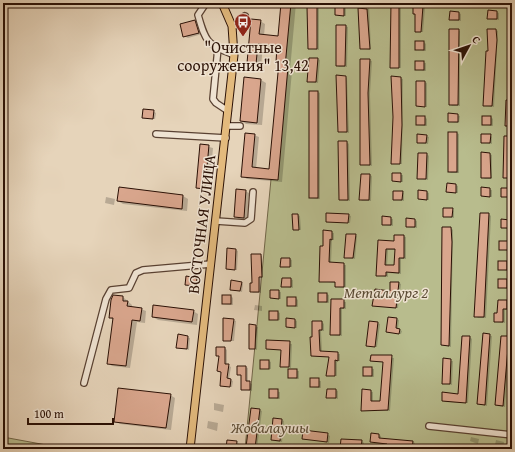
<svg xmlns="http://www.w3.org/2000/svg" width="515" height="452" font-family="'Gentium Book Plus',serif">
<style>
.green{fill:#b8bc8d;stroke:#716649}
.shadow{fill:#0003;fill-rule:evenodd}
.building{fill:#d9a68d;stroke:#2a1005;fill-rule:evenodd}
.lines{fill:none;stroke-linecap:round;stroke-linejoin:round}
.minor-casing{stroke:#594132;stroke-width:8}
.major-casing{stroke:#2a1005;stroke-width:9}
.minor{stroke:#efe3d2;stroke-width:5.5}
.major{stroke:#e3ba7d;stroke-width:7}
.labels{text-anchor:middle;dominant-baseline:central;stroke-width:3;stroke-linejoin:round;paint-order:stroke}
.poi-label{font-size:16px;fill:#2a1005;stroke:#efe3d2}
.street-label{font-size:16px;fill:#2a1005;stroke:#efe3d2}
.park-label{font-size:16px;font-style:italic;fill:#5c4c35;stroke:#efe3d2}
</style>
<rect width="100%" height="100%" fill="#e6d4ba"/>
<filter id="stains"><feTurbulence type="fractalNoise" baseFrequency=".005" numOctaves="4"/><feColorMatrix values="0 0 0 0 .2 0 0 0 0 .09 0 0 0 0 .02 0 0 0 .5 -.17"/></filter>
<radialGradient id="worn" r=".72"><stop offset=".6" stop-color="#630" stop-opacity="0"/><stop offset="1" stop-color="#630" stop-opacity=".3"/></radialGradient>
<g class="green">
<polygon points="288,3 512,3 512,449 245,449"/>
<polygon points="3,437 68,449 3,449"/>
</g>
<g class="shadow">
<polygon points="282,3 296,3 290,70 292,71 282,182 247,179 242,176 254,135 259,137 256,169 270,170 280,63 277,62 278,48 263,46 261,66 253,66 248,63 260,21 265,24 264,36 279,37"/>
<polygon points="308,3 319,3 319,50 309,48"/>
<polygon points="336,3 346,3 346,16 336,15"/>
<polygon points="359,3 369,3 371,50 361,48"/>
<polygon points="391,3 401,3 401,68 391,67"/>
<polygon points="422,7 425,8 423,32 418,32 416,31 416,15 414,14"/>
<polygon points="497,12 499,13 499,20 488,19"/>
<polygon points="459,13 461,14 461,21 450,20"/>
<polygon points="510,16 512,16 512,24 510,23"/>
<polygon points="195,21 199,23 202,34 188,38 184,36"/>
<polygon points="345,26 348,27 347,67 339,67 337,65"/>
<polygon points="458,30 460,31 460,106 452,106 450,104"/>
<polygon points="496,30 498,31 494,107 486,106 484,105 489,52"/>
<polygon points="509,34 512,34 512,92 509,91"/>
<polygon points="424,42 426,44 426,51 416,49"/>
<polygon points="318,59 320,60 318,83 310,82 308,81"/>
<polygon points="369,60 372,61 370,94 372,166 362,164"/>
<polygon points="416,62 426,63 426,71 416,69"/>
<polygon points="345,76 347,78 349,133 339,131"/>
<polygon points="400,78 403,79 402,164 394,164 392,163"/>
<polygon points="261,80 266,83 262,125 246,124 241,121"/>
<polygon points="425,82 427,83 427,107 419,107 417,106"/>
<polygon points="318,92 320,93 320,199 310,198"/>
<polygon points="153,111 156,113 155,119 143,117"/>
<polygon points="457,115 460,116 459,123 449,122"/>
<polygon points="425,117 427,119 427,126 417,125"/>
<polygon points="491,117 493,119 493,126 483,124"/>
<polygon points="457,133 459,134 459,173 451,173 449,172"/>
<polygon points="490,135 492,137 492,144 482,142"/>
<polygon points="426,136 429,137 428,144 418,143"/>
<polygon points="347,142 349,144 350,201 340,200"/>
<polygon points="201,145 213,148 209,191 197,188"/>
<polygon points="427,154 429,156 428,180 420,179 418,178"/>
<polygon points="490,154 492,155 492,179 485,179 482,177"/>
<polygon points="393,174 403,175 403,182 393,181"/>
<polygon points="370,175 372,176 371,201 362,201 360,199"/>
<polygon points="456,185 458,186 458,193 447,192"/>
<polygon points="120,188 183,196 188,199 187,211 123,204 118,201"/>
<polygon points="482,188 492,190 492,197 482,196"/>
<polygon points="510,189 512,190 512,198 502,196"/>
<polygon points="245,191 249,193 247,219 238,219 235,216"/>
<polygon points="402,192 404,193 404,201 394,199"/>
<polygon points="427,192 429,193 429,200 419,199"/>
<polygon points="106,197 115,199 114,205 105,203"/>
<polygon points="452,209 454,211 454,218 444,216"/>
<polygon points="489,214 491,216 486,318 478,318 476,316"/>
<polygon points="298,215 300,216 301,230 294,229"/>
<polygon points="348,215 351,216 350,223 327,221"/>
<polygon points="383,217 393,219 393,226 383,225"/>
<polygon points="415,220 417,221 417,228 407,227"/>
<polygon points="510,221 512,222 512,229 502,228"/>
<polygon points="451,228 453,230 451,347 442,345"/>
<polygon points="324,231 334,233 334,240 332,240 331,264 346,265 346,288 338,287 336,286 336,283 320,281"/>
<polygon points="355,235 357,236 355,259 347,258 345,257"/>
<path d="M 403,236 L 406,237 L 406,259 L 401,259 L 401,274 L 388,273 L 388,277 L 377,275 L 379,241 L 395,242 ZM 388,250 L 396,250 L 395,266 L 387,266 Z"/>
<polygon points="500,242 510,243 510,251 500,249"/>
<polygon points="236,250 238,251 237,270 229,270 227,269"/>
<polygon points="260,255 262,256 263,278 261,278 261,293 253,293 251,291"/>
<polygon points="290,259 292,260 292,267 281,266"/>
<polygon points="499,262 509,263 509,271 499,269"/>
<polygon points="197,279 199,280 198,286 186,284"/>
<polygon points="291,279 293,280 293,288 282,286"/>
<polygon points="507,280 509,282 509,289 499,287"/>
<polygon points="241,282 243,284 242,292 231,290"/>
<polygon points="399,283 401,284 398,308 374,306 391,292"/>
<polygon points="271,291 281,292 281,299 271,298"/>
<polygon points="327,294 329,295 329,303 319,301"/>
<polygon points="231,296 233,298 233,305 223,304"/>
<polygon points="123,297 132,305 132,308 141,309 146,311 145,323 137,322 130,368 112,366 108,363 114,320 110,318"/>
<polygon points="296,298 298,300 298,307 288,305"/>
<polygon points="332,300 346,302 346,309 342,309 342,336 331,335"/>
<polygon points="506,301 509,302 508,310 505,310 505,323 497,322 495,321"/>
<polygon points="255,305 262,306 262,311 254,310"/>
<polygon points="193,311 198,314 197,325 158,320 153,317"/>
<polygon points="278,312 280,313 280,320 270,319"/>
<polygon points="397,319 399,320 398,329 402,331 401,334 387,332"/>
<polygon points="233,320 236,321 234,341 226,341 224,340"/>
<polygon points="295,320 297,321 297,328 287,327"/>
<polygon points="322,322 324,324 324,331 321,331 322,352 340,354 340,361 337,361 337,376 327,375 330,357 312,356 313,338"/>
<polygon points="378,323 380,324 377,347 370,346"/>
<polygon points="250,325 258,327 257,350 250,348"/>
<polygon points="483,334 492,336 487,406 478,404"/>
<polygon points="179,335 190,338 189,350 177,347"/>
<polygon points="470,337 472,339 468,403 445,402 443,400 459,395"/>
<polygon points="508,337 510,339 505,407 498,406 496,405"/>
<polygon points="267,341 292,344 291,368 281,366 282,350 267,349"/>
<polygon points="225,348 227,350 227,365 231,367 229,379 233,381 232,387 221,385 222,372 218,371 220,357 217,355"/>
<polygon points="372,356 394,358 390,411 362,410 363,390 373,392 373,402 381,402 384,362 374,362 371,361"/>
<polygon points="444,360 453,361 452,385 443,383"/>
<polygon points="269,361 271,362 271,369 261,368"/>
<polygon points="246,367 248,368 248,382 252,384 252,391 242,389 242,376 238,374"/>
<polygon points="364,368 374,369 374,377 364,375"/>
<polygon points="289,370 299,371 299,379 289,377"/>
<polygon points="311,379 321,381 321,388 311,387"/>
<polygon points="270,390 280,392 280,399 270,397"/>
<polygon points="336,390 338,391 338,399 327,397"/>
<polygon points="170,395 175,398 171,430 120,424 115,421"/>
<polygon points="214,403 224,405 223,412 214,410"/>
<polygon points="260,410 262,411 257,448 250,448 248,446"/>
<polygon points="282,420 284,421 282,442 274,441 272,440"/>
<polygon points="208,421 218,423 217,431 207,428"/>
<polygon points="327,434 330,436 329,443 303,438"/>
<polygon points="371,434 379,435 381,436 381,439 413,442 415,443 414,449 390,448 388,447 388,444 373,443 371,441"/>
<polygon points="471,437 479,439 478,444 470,441"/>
<polygon points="496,440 504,442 503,447 495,445"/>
<polygon points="342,441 362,441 364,443 364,449 343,449 341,448"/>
<polygon points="237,442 239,444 238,449 227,447"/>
<polygon points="440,446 447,448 448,449 439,449"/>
</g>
<g class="building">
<polygon points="281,3 291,3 285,67 288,67 278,180 241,177 245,133 255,134 252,167 269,169 279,62 276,62 277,46 258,44 256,64 247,63 251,19 261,20 259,34 278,36"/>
<polygon points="391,3 399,3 399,68 390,68"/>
<polygon points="413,5 423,6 421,32 415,32 415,14 413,14"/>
<polygon points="307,7 317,7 317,49 308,49"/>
<polygon points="335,7 344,7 344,16 335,15"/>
<polygon points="358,8 367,9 370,49 360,49"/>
<polygon points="488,10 497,11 497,19 487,19"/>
<polygon points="450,11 459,12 459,20 449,20"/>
<polygon points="195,20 199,33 183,37 180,24"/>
<polygon points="336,25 346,25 345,66 336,66"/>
<polygon points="449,29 459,29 458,105 449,105"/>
<polygon points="487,29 496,29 497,40 492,106 483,106 486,51 488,51"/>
<rect x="508" y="31" width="4" height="27"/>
<rect x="415" y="41" width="9" height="9"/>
<polygon points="309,58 318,58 316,82 307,82"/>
<polygon points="360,59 370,59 368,93 370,165 360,165"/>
<rect x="415" y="61" width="9" height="9"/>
<polygon points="336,75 346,76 347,132 338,132"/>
<polygon points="391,76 401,77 402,125 400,164 391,164 393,117"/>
<polygon points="244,77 261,79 257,123 240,121"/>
<polygon points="416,81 425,81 425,107 416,106"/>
<rect x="309" y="91" width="9" height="107"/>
<polygon points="506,100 512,100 512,126 505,126"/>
<polygon points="143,109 154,110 153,119 142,118"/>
<polygon points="448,113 458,114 458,122 448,122"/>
<rect x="416" y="116" width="9" height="9"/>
<rect x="482" y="116" width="9" height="9"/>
<rect x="448" y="132" width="9" height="40"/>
<polygon points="417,134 427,135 426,143 417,143"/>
<polygon points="481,134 491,134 490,143 481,143"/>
<polygon points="504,136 512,136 512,178 503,178"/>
<polygon points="338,141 347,141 348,200 339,200"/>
<polygon points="200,144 209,145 205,189 196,188"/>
<polygon points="481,152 490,153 491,178 481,178"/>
<polygon points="418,153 427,153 426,179 417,179"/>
<polygon points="392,173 401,173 401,182 392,181"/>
<polygon points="361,174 370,174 369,200 359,200"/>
<polygon points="447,183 456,184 456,193 446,192"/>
<polygon points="119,187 183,195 182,209 117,201"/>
<polygon points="481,187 490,188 490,197 481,196"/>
<polygon points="501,188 511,188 510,197 501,197"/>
<polygon points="236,189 246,190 244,218 234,217"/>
<polygon points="418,190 427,191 427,200 418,199"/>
<polygon points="393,191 403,191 402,200 393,200"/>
<polygon points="443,208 453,208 452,217 443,217"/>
<polygon points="326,213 349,214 348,223 326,222"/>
<polygon points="480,213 489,213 484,317 474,317"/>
<polygon points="292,214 298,214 299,230 293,230"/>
<polygon points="382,216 391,217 391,225 382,225"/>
<polygon points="406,218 415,219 415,227 406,227"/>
<polygon points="501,219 510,220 510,228 501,228"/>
<polygon points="442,227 451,227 452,242 449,346 441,345"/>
<polygon points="323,230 332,231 332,240 330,239 329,262 344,263 344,287 335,287 335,282 319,282 320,246 323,246"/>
<polygon points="346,234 356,234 353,258 344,258"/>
<path d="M 394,235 L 404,235 L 404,258 L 399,258 L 399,273 L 386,272 L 386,276 L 376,276 L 378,240 L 394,241 ZM 386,249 L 395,249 L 394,265 L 385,265 Z"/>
<rect x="499" y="241" width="9" height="9"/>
<polygon points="227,248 236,249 235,270 226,269"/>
<polygon points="251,254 261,254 262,277 259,277 259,292 250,292 250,283 252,283"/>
<polygon points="281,258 290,258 290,267 280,267"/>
<rect x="498" y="261" width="9" height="9"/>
<polygon points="186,276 197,278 196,286 185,285"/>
<polygon points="282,278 291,278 291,287 281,287"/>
<rect x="498" y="279" width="9" height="9"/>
<polygon points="231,280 242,282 240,291 230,290"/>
<polygon points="390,282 399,282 396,308 372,306 375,289 390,291"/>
<polygon points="270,290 279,290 279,299 270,298"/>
<rect x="318" y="293" width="9" height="9"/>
<polygon points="113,295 123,296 123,301 128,301 127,306 142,308 140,321 132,320 126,366 107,364 113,318 109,318 111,300"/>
<rect x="222" y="295" width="9" height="9"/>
<rect x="287" y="297" width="9" height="9"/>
<polygon points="331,299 344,299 344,308 340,308 340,335 330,335"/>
<polygon points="498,300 507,300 507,309 503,309 503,322 494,322 494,313 497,313"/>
<polygon points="153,305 194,310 192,322 152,317"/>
<rect x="269" y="311" width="9" height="9"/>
<polygon points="388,317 397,318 396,328 400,329 399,334 386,332"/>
<polygon points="223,318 234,319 231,341 223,341"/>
<polygon points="286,318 295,319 295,328 286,327"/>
<polygon points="312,321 322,321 322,330 319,330 320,351 338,352 338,361 335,360 335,376 326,376 329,357 311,356 310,337 312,337"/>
<polygon points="369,321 378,322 375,347 366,346"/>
<polygon points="249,324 256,325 255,349 249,349"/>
<polygon points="483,333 490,334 485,405 477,404"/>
<polygon points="178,334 188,336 187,349 176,348"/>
<polygon points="462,336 470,336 466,403 442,401 442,392 458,394"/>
<polygon points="501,336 509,336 503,406 495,405"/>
<polygon points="266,340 290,341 289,367 280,367 281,350 266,349"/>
<polygon points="216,347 225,347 225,364 229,364 227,378 231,379 230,387 220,386 221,372 217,371 219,356 216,356"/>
<polygon points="371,355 392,355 388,410 361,411 362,389 371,390 371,401 380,401 383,362 370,361"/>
<polygon points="443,358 451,359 450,384 442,384"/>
<rect x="260" y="360" width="9" height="9"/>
<polygon points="237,366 246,366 246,381 250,381 250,390 241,390 241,375 237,375"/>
<rect x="363" y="367" width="9" height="9"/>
<rect x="288" y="369" width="9" height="9"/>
<rect x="310" y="378" width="9" height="9"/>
<polygon points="118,388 171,394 166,428 114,422"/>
<rect x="269" y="389" width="9" height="9"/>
<polygon points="327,389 336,389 336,398 326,398"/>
<polygon points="251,408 260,409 255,448 246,447"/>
<polygon points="273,418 282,419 280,441 271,440"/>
<polygon points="303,430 328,433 327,442 302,439"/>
<polygon points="371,433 379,434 379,438 413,441 412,449 387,447 387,444 370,442"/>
<polygon points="341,439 362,440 361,449 340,448"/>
<polygon points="227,440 237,441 236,449 226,448"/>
</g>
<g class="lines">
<g class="minor-casing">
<g id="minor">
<path d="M 206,3 L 198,15 C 206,43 207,44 234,55"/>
<polyline points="232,26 242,24 245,16"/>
<polyline points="218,48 213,99 216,103 228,111"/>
<polyline points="227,126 240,126"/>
<polyline points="156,134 226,138"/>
<polyline points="216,221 245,223 251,219 253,192"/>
<polyline points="84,383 106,299 111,290 129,288 136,273 143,270 211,264"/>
<polyline points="429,426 512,435"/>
</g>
</g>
<g class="major-casing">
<polyline id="major" points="190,449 234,55 232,26 222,3"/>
</g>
<use href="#minor" class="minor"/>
<use href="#major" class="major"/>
</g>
<defs>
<g id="bus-pin" transform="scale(0.9)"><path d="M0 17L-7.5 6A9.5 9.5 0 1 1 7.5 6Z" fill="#8f2418" stroke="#efe3d2"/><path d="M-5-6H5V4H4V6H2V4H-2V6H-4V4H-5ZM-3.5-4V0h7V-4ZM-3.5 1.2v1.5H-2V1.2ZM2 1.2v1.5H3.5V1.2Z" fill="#fff"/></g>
</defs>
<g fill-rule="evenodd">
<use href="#bus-pin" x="243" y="22"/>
</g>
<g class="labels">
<g class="poi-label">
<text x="243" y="47">"Очистные<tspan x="243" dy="18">сооружения" 13,42</tspan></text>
</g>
<g class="street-label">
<text transform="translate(201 224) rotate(-83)">ВОСТОЧНАЯ УЛИЦА</text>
</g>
<g class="park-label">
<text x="386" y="292">Металлург 2</text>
<text x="270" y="427">Жобалаушы</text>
</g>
</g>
<rect width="515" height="452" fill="none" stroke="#e6d4ba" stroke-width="16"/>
<rect x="4" y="4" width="507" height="444" fill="none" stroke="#2a1005" stroke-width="2"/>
<rect x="8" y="8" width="499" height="436" fill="none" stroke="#2a1005"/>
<g transform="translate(469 46) rotate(50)" stroke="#efe3d2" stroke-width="3" paint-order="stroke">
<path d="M0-3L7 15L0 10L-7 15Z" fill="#2a1005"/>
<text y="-6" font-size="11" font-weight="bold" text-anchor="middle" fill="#2a1005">С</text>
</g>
<path d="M28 418v6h85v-6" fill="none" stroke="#2a1005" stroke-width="2"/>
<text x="34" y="418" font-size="12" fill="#2a1005" stroke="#efe3d2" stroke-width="3" paint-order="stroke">100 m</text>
<rect width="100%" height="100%" filter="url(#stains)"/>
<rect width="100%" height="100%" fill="url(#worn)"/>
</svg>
